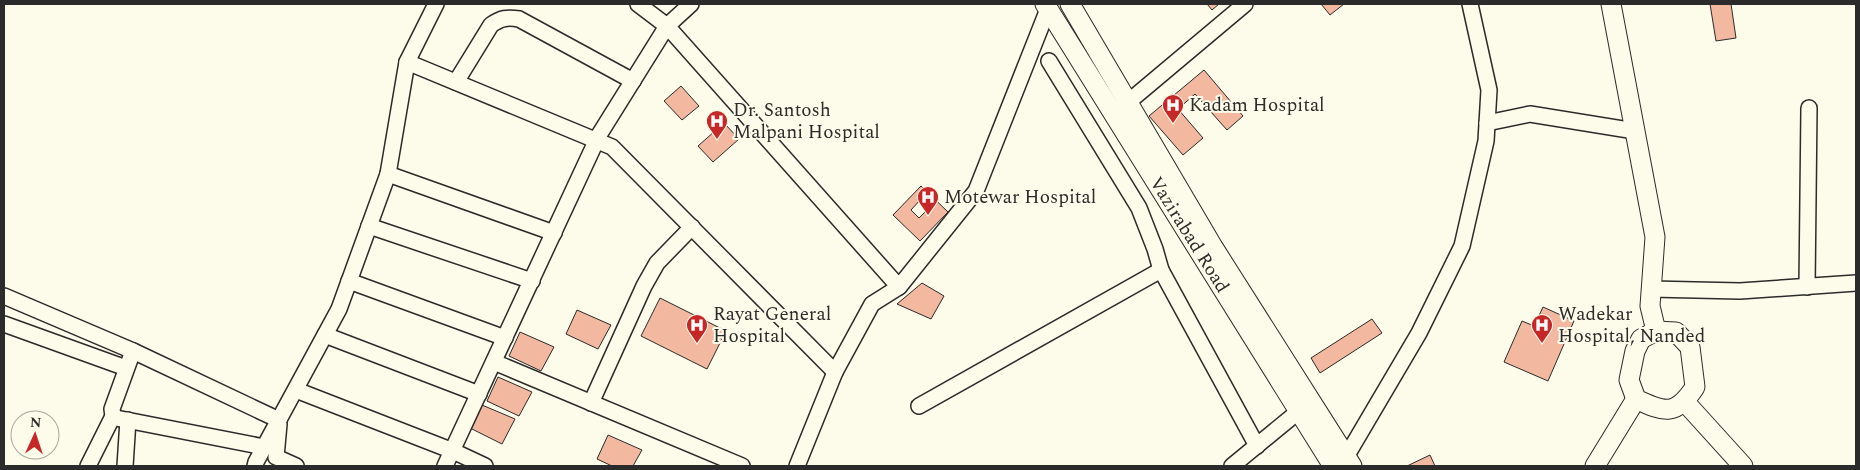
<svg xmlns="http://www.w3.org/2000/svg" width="1860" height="470" font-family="Spectral,serif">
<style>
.building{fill:#f2b8a0;stroke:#2b2b2b;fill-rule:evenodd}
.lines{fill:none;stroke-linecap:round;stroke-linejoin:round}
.minor-casing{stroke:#2b2b2b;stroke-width:18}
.major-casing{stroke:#2b2b2b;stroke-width:21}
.minor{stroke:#fdfbea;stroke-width:15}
.major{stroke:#fdfbea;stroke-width:19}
.labels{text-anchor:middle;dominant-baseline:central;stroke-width:4;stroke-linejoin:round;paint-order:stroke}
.poi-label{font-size:19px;fill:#2b2b2b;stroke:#fdfbea;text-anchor:start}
.street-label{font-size:19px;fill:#2b2b2b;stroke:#fdfbea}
</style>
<rect width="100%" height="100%" fill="#fdfbea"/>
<g class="building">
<polygon points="1207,4 1219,4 1212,10"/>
<polygon points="1321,4 1344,4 1330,15"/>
<polygon points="1710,4 1731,4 1736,38 1716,41"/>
<polygon points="1204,70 1243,116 1227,130 1195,94 1178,109 1203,138 1183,155 1149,116"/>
<polygon points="681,86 699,106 682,120 664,101"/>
<polygon points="724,123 739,139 713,162 698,146"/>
<path d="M 921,186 L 948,212 L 920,241 L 893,215 ZM 920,200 L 929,208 L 919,218 L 911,210 Z"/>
<polygon points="922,283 944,296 931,319 897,304"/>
<polygon points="660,298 726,331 707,369 641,336"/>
<polygon points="1543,307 1574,321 1548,381 1504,362 1522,321 1534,326"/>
<polygon points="577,310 611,325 598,349 566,334"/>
<polygon points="1372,319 1382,333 1320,373 1311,358"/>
<polygon points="520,332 554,347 541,371 509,356"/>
<polygon points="498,377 532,392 519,416 487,401"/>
<polygon points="482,405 515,419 502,444 470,428"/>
<polygon points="608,435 642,450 633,466 612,466 597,459"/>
<polygon points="1430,455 1435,466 1407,466"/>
</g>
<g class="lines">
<g class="minor-casing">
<g id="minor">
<polyline points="638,4 667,26 899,287 976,191 1048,9"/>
<polyline points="1049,61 1139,208 1155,249 1161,270 1257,446"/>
<polyline points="407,62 612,147 835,372 872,304 899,287"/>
<path d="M 456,82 L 491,25 C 501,18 507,17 519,19 L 633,81"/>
<polyline points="1120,109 1245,4"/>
<polyline points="1487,123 1530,114 1635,131"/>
<polyline points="388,174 554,233"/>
<polyline points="369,226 532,281"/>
<polyline points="349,281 505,338"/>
<polyline points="1807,287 1809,108"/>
<polyline points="1651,289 1740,291 1856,283"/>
<polyline points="4,296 133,351 279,420"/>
<polyline points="4,324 126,368"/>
<polyline points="325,335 479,394"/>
<polyline points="133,351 112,409 113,416 116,418 264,447"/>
<polyline points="494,362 742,466"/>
<polyline points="296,390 453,451 485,466"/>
<polyline points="591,403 644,286 657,263 692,227"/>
<polyline points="919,406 1161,270"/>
<polyline points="279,424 276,457 296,466"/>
<polyline points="1346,457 1419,333 1462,246 1486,141 1489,90 1470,4"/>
<polyline points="88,466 113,416"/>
<polyline points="125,466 128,420"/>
<polyline points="255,466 256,462 339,309 388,174 407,62 436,4"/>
<polyline points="445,466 599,135 667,26 691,4"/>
<polyline points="797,466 835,372"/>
<polyline points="1232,466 1299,411"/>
</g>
</g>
<g class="major-casing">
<g id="major">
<polyline points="1045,4 1333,466"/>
<polyline points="1070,4 1213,247 1352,466"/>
<polyline points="1611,4 1655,237 1650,306 1656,331"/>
<path d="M 1656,331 L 1676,332 L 1690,347 L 1695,387 C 1676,416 1665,413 1636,399 L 1629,380 L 1635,351 L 1641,339 Z"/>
<polyline points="1685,402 1743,466"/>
<polyline points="1595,466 1636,399"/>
</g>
</g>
<use href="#minor" class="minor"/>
<use href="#major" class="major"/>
</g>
<defs>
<g id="hospital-pin" transform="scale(1.125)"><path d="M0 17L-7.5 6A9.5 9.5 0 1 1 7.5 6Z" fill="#c62828" stroke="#fdfbea"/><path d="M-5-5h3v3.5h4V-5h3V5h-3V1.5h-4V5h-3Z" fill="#fff"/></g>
</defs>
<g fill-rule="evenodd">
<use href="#hospital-pin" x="1173" y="105"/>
<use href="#hospital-pin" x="717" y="121"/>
<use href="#hospital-pin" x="928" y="197"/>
<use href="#hospital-pin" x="697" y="325"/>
<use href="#hospital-pin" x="1542" y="325"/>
</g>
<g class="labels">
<g class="poi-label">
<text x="1189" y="105">Kadam Hospital</text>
<text x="733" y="110">Dr. Santosh<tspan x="733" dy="22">Malpani Hospital</tspan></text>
<text x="944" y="197">Motewar Hospital</text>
<text x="713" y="314">Rayat General<tspan x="713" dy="22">Hospital</tspan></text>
<text x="1558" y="314">Wadekar<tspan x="1558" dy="22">Hospital, Nanded</tspan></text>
</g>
<g class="street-label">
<text transform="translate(1189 235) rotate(58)">Vazirabad Road</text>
</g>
</g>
<rect width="1860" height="470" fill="none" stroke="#2b2b2b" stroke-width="10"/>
<g transform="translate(35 435) rotate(3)"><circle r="24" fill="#fdfbea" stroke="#a9a89e"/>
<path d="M0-4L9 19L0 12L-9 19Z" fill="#c62828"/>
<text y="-8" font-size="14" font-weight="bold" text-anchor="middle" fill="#2b2b2b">N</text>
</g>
</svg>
